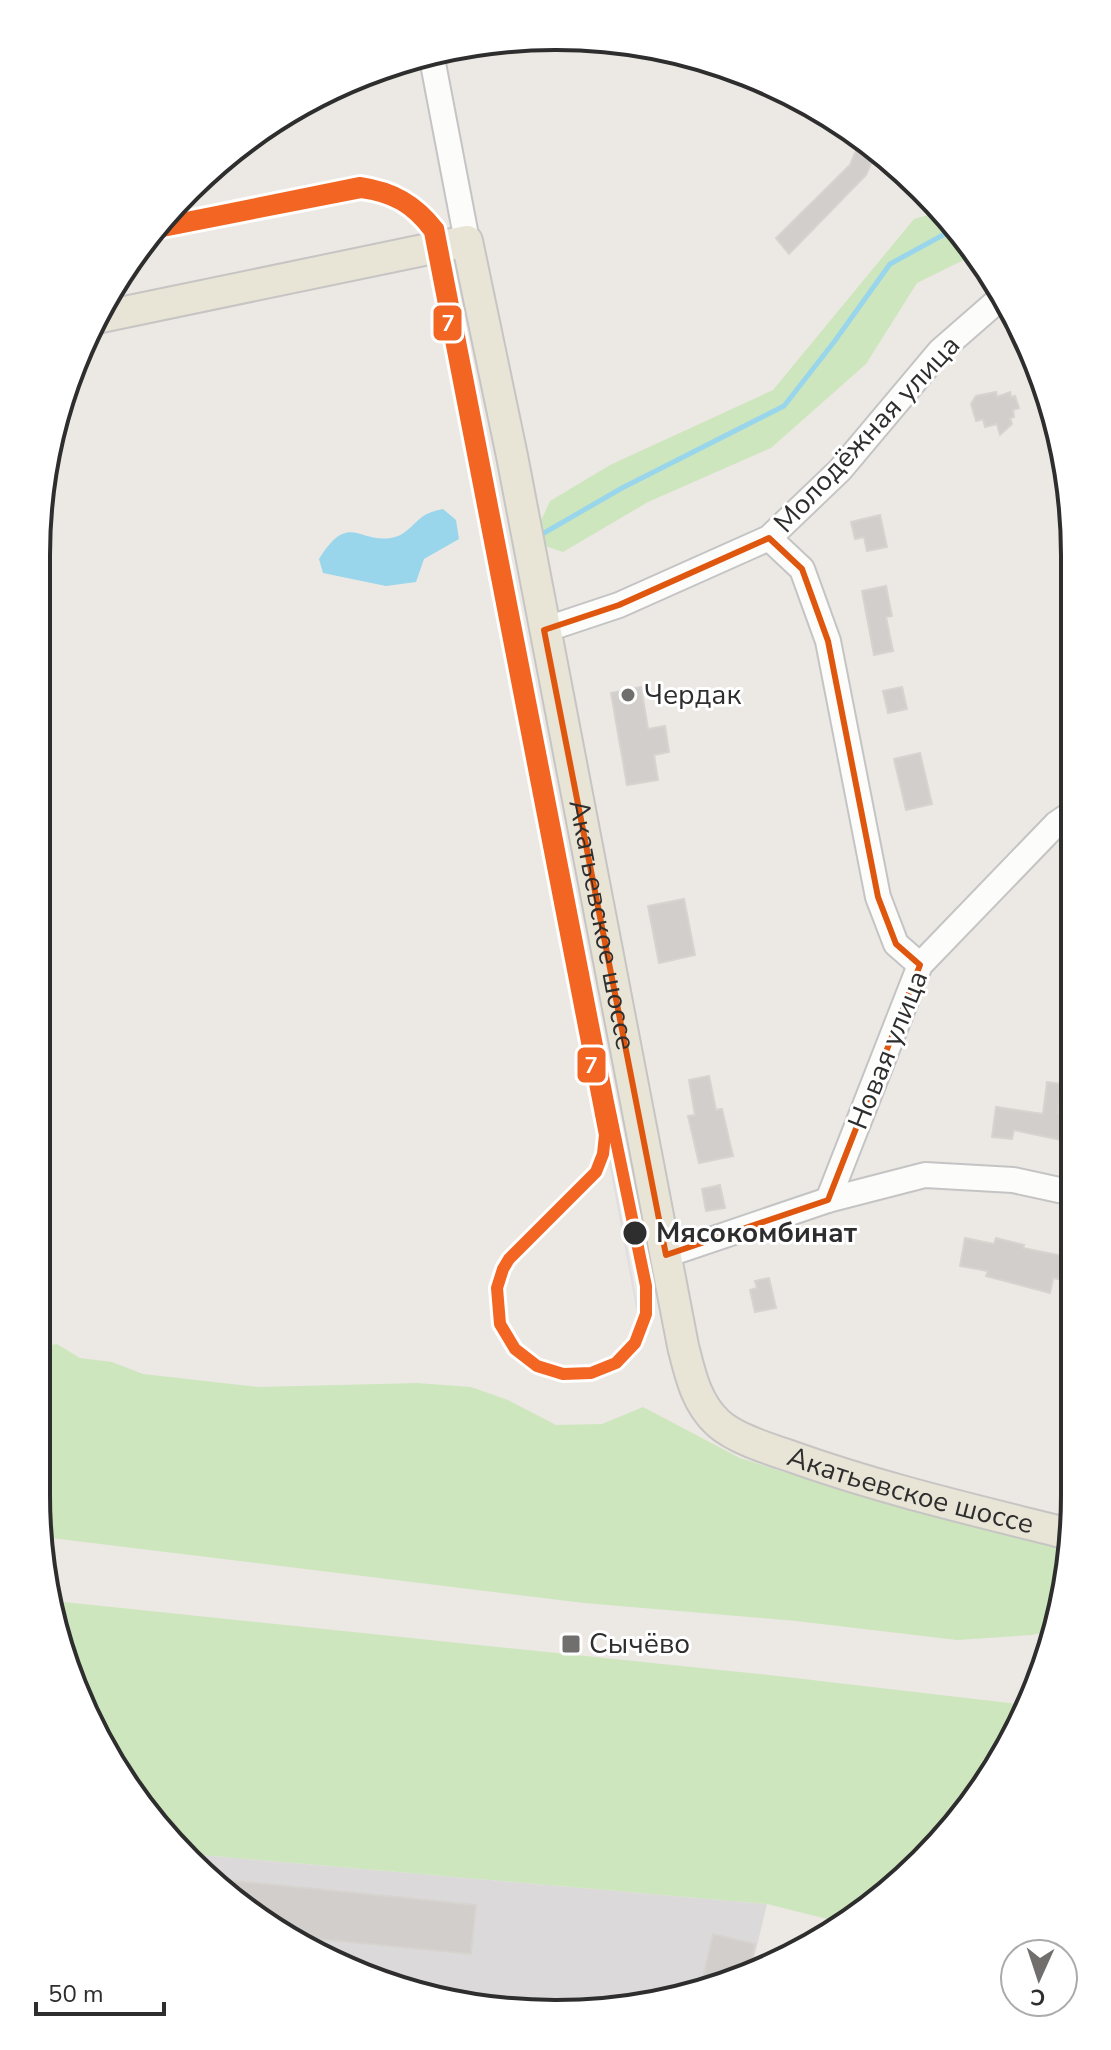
<svg xmlns="http://www.w3.org/2000/svg" width="1111" height="2050" font-family="'Nunito Sans',sans-serif">
<style>
.industrial{fill:#dcd9db}
.green{fill:#cee6be}
.water{fill:#99d6ec}
.lines{fill:none;stroke-linecap:round;stroke-linejoin:round}
.stream{stroke:#99d6ec;stroke-width:5}
.building{fill:#d1cecb;stroke:#d7d4d0;stroke-width:2}
.minor-casing{stroke:#c5c4c5;stroke-width:28}
.major-casing{stroke:#c6c5c4;stroke-width:34}
.minor{stroke:#fcfcfb;stroke-width:24}
.major{stroke:#e8e4d6;stroke-width:30}
.tram{stroke:#dfdfe1;stroke-width:2}
.tram-1-casing{stroke:#fff;stroke-width:18}
.tram-1{stroke:#f26522;stroke-width:12}
.marked{fill:none;stroke:#df570e;stroke-width:6;stroke-linejoin:round}
.poi-dot{fill:#706f6e;stroke:#fff;stroke-width:3}
.stop-dot{fill:#2e2e2e;stroke:#fff;stroke-width:3}
.labels{text-anchor:middle;dominant-baseline:central;stroke-width:6;stroke-linejoin:round;paint-order:stroke}
.street-label{font-size:28px;fill:#2e2e2e;stroke:#fff}
.poi-label{font-size:28px;fill:#2e2e2e;stroke:#fff;text-anchor:start}
.stop-label{font-size:28px;font-weight:bold;fill:#2e2e2e;stroke:#fff;text-anchor:start}
.rim{fill:none;stroke:#2e2e2e;stroke-width:4}
.line-badge{stroke:#fff;stroke-width:3}
.badge-label{font-size:22px;text-anchor:middle;font-weight:bold;fill:#fff}
</style>
<rect width="100%" height="100%" fill="#ece8e4"/>
<polygon class="industrial" points="189,1854 767,1904 750,1975 590,2013 421,1996 267,1927"/>
<g class="green">
<polygon points="939,212 976,254 917,283 866,364 771,448 648,502 563,552 542,545 539,525 550,501 610,465 773,390 914,219"/>
<polygon points="57,1344 80,1358 112,1362 143,1374 259,1387 417,1383 471,1387 508,1400 556,1425 602,1424 643,1407 740,1458 845,1491 1071,1545 1057,1629 1032,1635 957,1640 796,1621 584,1603 43,1537 36,1494 36,1348"/>
<polygon points="54,1601 769,1675 1026,1705 1006,1754 898,1885 830,1928 827,1919 767,1904 189,1854 144,1811 64,1662"/>
</g>
<path class="water" d="M 443,509 L 456,520 L 459,539 L 424,559 L 416,582 L 386,586 L 323,573 L 319,559 C 350,509 359,546 395,537 C 407,534 415,521 425,515 C 430,512 438,510 443,509 Z"/>
<g class="lines">
<polyline class="stream" points="544,533 622,488 784,406 834,342 890,264 954,229"/>
</g>
<g class="building">
<polygon points="861,139 877,150 866,175 789,254 776,238 850,165"/>
<polygon points="996,392 997,397 1010,392 1011,397 1015,396 1019,408 1013,410 1014,417 1010,418 1012,424 1000,435 997,424 985,427 983,419 976,421 971,404 976,396"/>
<polygon points="880,515 887,547 867,551 864,537 855,539 851,522"/>
<polygon points="886,586 892,616 886,617 893,651 874,655 862,591"/>
<polygon points="641,687 648,729 665,726 669,752 654,755 658,780 627,785 611,693"/>
<polygon points="902,687 907,709 888,713 883,691"/>
<polygon points="920,753 932,804 906,810 894,759"/>
<polygon points="684,899 695,955 659,963 648,906"/>
<polygon points="709,1076 716,1110 722,1109 733,1156 699,1163 688,1116 695,1115 689,1080"/>
<polygon points="1047,1082 1062,1084 1058,1113 1064,1114 1061,1140 1014,1130 1012,1139 992,1137 996,1107 1043,1114"/>
<polygon points="720,1185 725,1208 706,1211 702,1189"/>
<polygon points="965,1238 994,1244 996,1238 1024,1245 1023,1248 1073,1258 1073,1282 1053,1278 1050,1293 986,1276 988,1271 960,1266"/>
<polygon points="769,1278 776,1308 755,1312 750,1290 757,1288 755,1281"/>
<polygon points="216,1879 476,1905 471,1954 288,1936 267,1927"/>
<polygon points="713,1934 755,1944 748,1976 713,1984 702,1982"/>
</g>
<g class="lines">
<g class="minor-casing">
<g id="minor">
<polyline points="431,53 467,241"/>
<polyline points="769,538 802,569 828,641 878,897 896,944 920,965"/>
<polyline points="544,630 619,605 769,538 840,470 940,351 1003,296"/>
<polyline points="828,1200 920,965 1056,824 1072,813"/>
<polyline points="666,1255 828,1200 925,1175 1013,1180 1073,1193"/>
</g>
</g>
<g class="major-casing">
<g id="major">
<path id="s1" d="M 96,318 L 467,241 L 512,456 L 683,1346 C 690,1374 696,1403 718,1423 C 734,1438 769,1449 790,1456 C 882,1489 978,1511 1073,1535"/>
</g>
</g>
<use href="#minor" class="minor"/>
<use href="#major" class="major"/>
<polyline class="tram" points="605,1135 637,1307"/>
<g class="tram-1-casing">
<path id="tram-1" d="M 162,231 L 361,192 C 392,196 411,207 430,232 L 605,1135 L 603,1154 L 596,1172 L 509,1259 L 503,1269 L 497,1288 L 500,1324 L 515,1349 L 537,1366 L 563,1374 L 591,1373 L 616,1363 L 635,1343 L 646,1314 L 646,1286 L 608,1102 L 438,228 C 417,201 394,188 360,183 L 172,221"/>
</g>
<use href="#tram-1" class="tram-1"/>
</g>
<path class="marked" d="M 769,538 L 802,569 L 828,641 L 878,897 L 896,944 L 920,965 L 828,1200 L 666,1255 L 544,630 L 619,605 Z"/>
<g class="poi-dot">
<circle cx="628" cy="695" r="8"/>
<rect x="561" y="1634" width="20" height="20" rx="4"/>
</g>
<circle class="stop-dot" cx="635" cy="1233" r="13"/>
<g class="labels">
<g class="street-label">
<text transform="translate(867 434) rotate(-47)">Молодёжная улица</text>
<text stroke="none"><textPath href="#s1" startOffset="1076">Акатьевское шоссе</textPath></text>
<text transform="translate(888 1050) rotate(-68)">Новая улица</text>
<text stroke="none"><textPath href="#s1" startOffset="1796">Акатьевское шоссе</textPath></text>
</g>
<g class="poi-label">
<text x="644" y="695">Чердак</text>
<text x="589" y="1644">Сычёво</text>
</g>
<g class="stop-label">
<text x="656" y="1233">Мясокомбинат</text>
</g>
</g>
<path d="M0 0H1111V2050H0ZM555 50H556A505 505 0 0 1 1061 555V1495A505 505 0 0 1 556 2000H555A505 505 0 0 1 50 1495V555A505 505 0 0 1 555 50Z" fill="#fff" fill-rule="evenodd"/>
<path class="rim" d="M555 50H556A505 505 0 0 1 1061 555V1495A505 505 0 0 1 556 2000H555A505 505 0 0 1 50 1495V555A505 505 0 0 1 555 50Z"/>
<g class="line-badge">
<rect x="432" y="304" width="31" height="38" rx="8" fill="#f26522"/>
<rect x="576" y="1046" width="31" height="38" rx="8" fill="#f26522"/>
</g>
<g class="badge-label">
<text x="448" y="331">7</text>
<text x="591" y="1073">7</text>
</g>
<g transform="translate(1039 1978) rotate(183)"><circle r="38" fill="#ffffff" stroke="#ababab" stroke-width="2"/>
<path d="M0-6L14 30L0 20L-14 30Z" fill="#706f6e"/>
<text y="-12" font-size="22" font-weight="bold" text-anchor="middle" fill="#2e2e2e">С</text>
</g>
<path d="M36 2002v12h128v-12" fill="none" stroke="#2e2e2e" stroke-width="4"/>
<text x="48" y="2002" font-size="24" fill="#2e2e2e" stroke="#ffffff" stroke-width="6" paint-order="stroke">50 m</text>
</svg>
